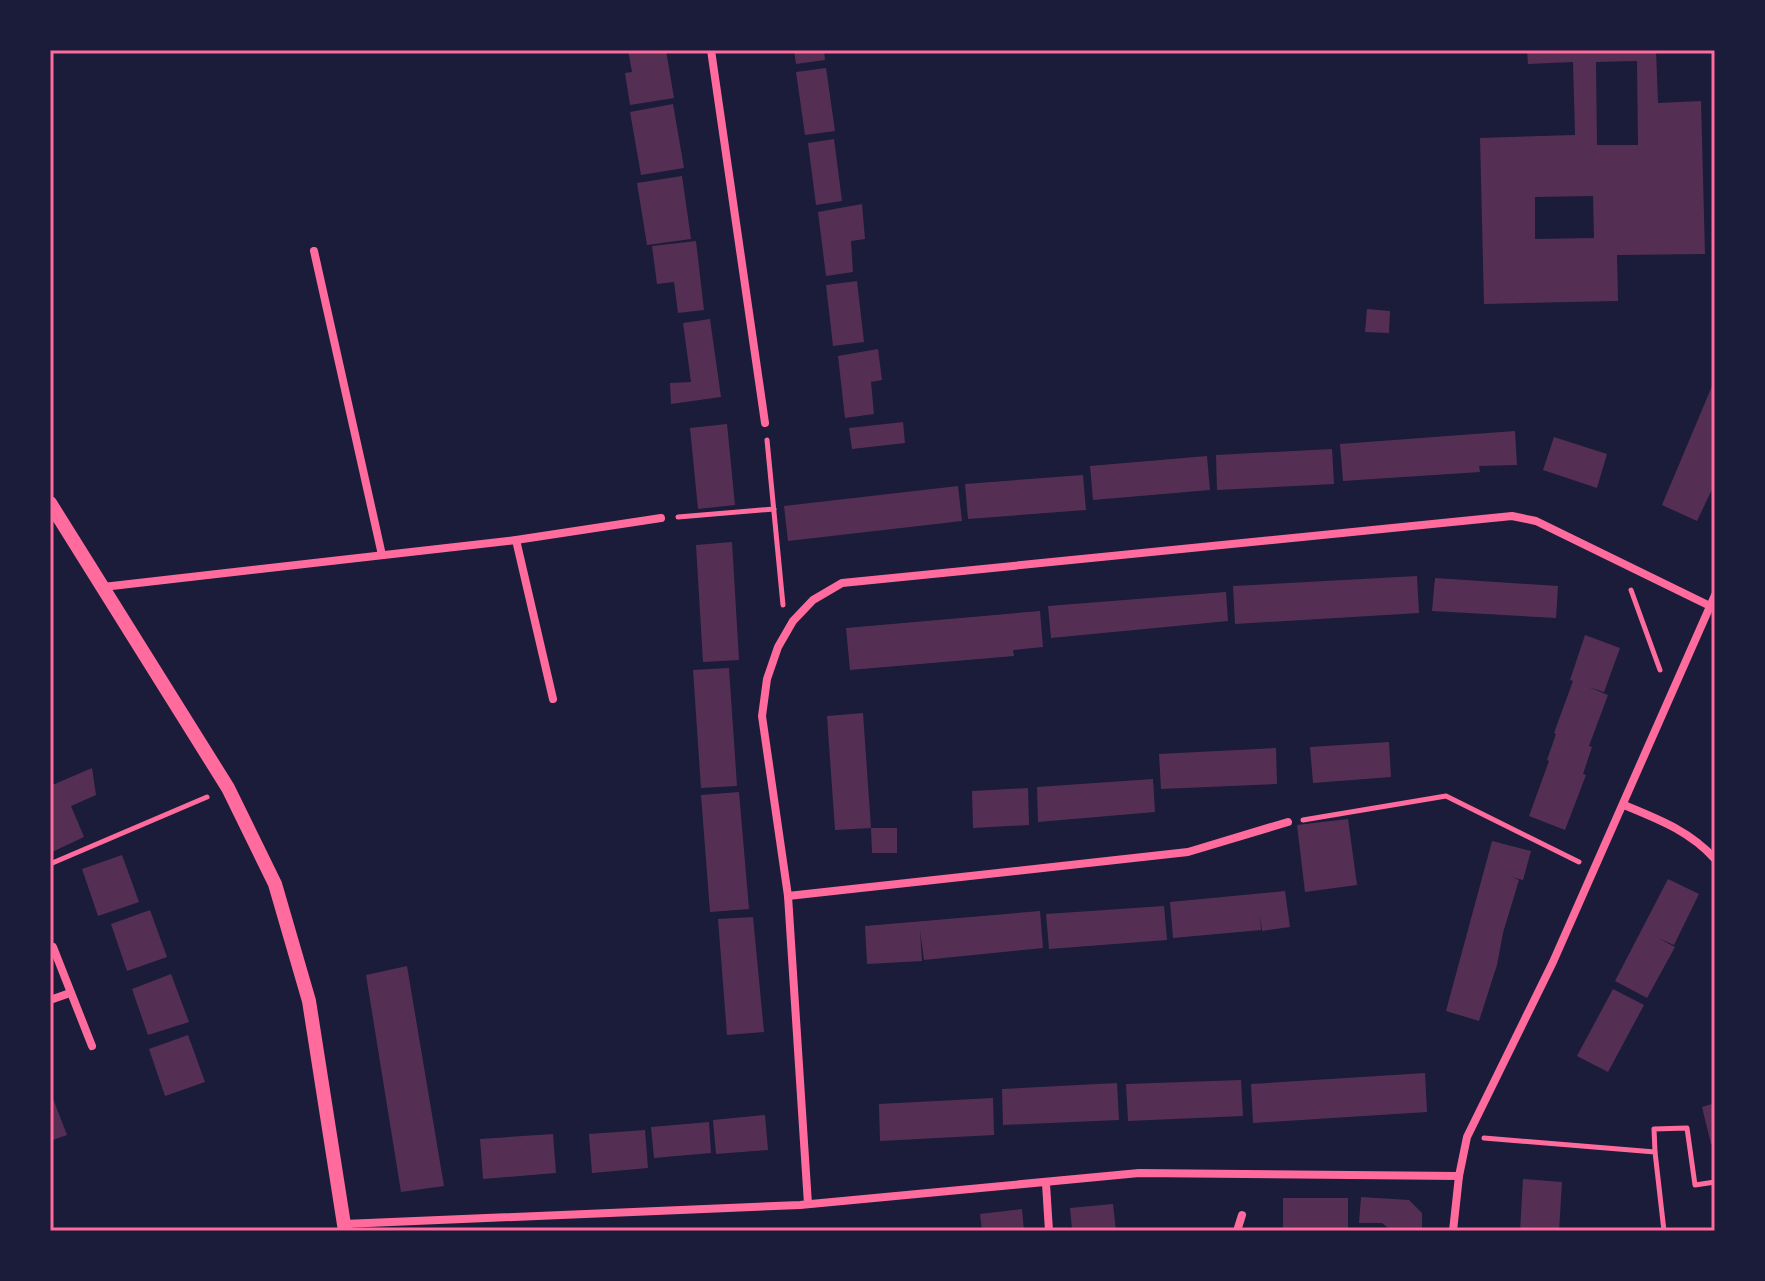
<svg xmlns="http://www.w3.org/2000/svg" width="1765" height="1281" font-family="'Golos Text',sans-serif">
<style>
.building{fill:#542f53;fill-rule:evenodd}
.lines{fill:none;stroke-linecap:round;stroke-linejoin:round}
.path{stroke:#ff6b9d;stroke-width:5}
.minor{stroke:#ff6b9d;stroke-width:8}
.tertiary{stroke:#ff6b9d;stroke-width:14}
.neatline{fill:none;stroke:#ff6b9d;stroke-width:3}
</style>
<rect width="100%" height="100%" fill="#1b1b3a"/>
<g class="building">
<polygon points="628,50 666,50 674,98 630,105 625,73 632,72"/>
<polygon points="794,50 824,50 825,60 796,64"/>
<path d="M 1527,50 L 1656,50 L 1658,103 L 1701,101 L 1705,254 L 1617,255 L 1618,301 L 1484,304 L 1480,138 L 1575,135 L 1573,62 L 1528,64 ZM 1637,61 L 1638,145 L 1597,145 L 1596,62 ZM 1593,196 L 1594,238 L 1535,239 L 1535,197 Z"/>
<polygon points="826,68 835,131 805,135 796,72"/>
<polygon points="673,104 684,168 641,175 630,112"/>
<polygon points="834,139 842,201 816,205 808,143"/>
<polygon points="682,176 691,239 647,245 637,183"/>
<polygon points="862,204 865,239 851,241 853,272 826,276 818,212"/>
<polygon points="696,241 704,310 678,313 674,282 657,284 652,246"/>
<polygon points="857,281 864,342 833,346 826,285"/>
<polygon points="1367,309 1390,311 1389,333 1365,332"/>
<polygon points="710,319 721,397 671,404 670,383 691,382 683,323"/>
<polygon points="878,349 882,380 871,382 874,414 845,418 838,356"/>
<polygon points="1715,379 1715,483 1697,521 1662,505"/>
<polygon points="903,422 905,443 852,449 849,428"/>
<polygon points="727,424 735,505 698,509 690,428"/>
<polygon points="1515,431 1517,465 1479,466 1480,472 1343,481 1340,444"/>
<polygon points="1554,437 1607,454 1597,488 1543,470"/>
<polygon points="1332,449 1334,484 1217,490 1216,455"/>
<polygon points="1207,456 1210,490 1093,500 1090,466"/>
<polygon points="1083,475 1086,510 968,519 965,484"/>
<polygon points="958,486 962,521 788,541 784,506"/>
<polygon points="732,542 739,660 703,662 696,545"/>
<polygon points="1417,576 1419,613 1235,624 1233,586"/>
<polygon points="1435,578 1558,586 1556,618 1432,611"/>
<polygon points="1226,592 1228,621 1051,638 1048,606"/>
<polygon points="1040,611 1043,647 1013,650 1014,656 850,670 846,628"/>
<polygon points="1585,635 1620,648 1604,692 1588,687 1608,695 1589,746 1592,747 1583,774 1586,775 1565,830 1529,816 1549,761 1547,760 1556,734 1554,733 1573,681 1570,680"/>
<polygon points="729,668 737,786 701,788 693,670"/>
<polygon points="863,713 871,828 835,830 827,716"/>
<polygon points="1389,742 1391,777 1313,783 1310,747"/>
<polygon points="1276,748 1277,784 1161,789 1159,754"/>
<polygon points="92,768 96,795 71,806 84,837 50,853 50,786"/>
<polygon points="1153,779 1155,812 1038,822 1037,787"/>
<polygon points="1028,788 1029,825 973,828 972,791"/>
<polygon points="739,792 749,909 710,912 701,795"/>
<polygon points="1348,819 1357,885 1305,892 1297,825"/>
<polygon points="871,828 897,828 897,853 872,853"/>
<polygon points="1492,841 1531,851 1523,880 1511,877 1519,880 1503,933 1497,965 1479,1021 1446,1011"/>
<polygon points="122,855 139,902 98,916 82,869"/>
<polygon points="1668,879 1699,894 1674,945 1658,938 1675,947 1647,998 1615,981"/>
<polygon points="1285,891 1290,927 1262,931 1260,915 1261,930 1173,938 1170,902"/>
<polygon points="1164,906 1167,940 1049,949 1046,914"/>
<polygon points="150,910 167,957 127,971 111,924"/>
<polygon points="1040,911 1043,948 924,960 920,930 922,961 867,964 865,926"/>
<polygon points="753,917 764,1032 727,1035 718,919"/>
<polygon points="407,966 444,1186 401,1192 366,975"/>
<polygon points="171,974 189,1022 148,1035 132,989"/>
<polygon points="1613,989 1644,1005 1608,1072 1577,1056"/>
<polygon points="188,1035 205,1082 165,1096 149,1049"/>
<polygon points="1425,1073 1427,1112 1253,1123 1251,1084"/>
<polygon points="1241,1080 1243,1116 1128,1121 1126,1084"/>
<polygon points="1117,1083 1119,1120 1003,1125 1002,1089"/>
<polygon points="50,1091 67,1135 50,1141"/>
<polygon points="993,1098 994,1135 880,1141 879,1104"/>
<polygon points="1715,1103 1715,1143 1711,1144 1702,1107"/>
<polygon points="765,1115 768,1150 716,1154 713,1120"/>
<polygon points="709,1122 711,1153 654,1158 651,1127"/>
<polygon points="645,1130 648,1168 592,1173 589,1134"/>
<polygon points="553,1134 556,1173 483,1179 480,1139"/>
<polygon points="1523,1179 1562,1182 1559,1231 1520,1231"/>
<polygon points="1361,1197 1409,1200 1422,1213 1422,1231 1392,1231 1382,1223 1359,1223"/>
<rect x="1283" y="1198" width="65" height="33"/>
<polygon points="1113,1204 1116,1231 1077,1231 1076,1228 1072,1229 1070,1208"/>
<polygon points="1022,1209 1024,1231 982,1231 980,1214"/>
</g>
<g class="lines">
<g class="path">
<polyline points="767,440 783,605"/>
<polyline points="678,517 774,509"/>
<polyline points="1631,590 1660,670"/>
<polyline points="1303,820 1446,796 1579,862"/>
<polyline points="50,864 207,797"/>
<polyline points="1484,1138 1655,1152 1664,1231"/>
<polyline points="1655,1152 1654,1129 1687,1128 1695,1185 1715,1182"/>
</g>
<g class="minor">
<polyline points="711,50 765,423"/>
<polyline points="314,251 382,555"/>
<polyline points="516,540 553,699"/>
<polyline points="103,587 516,540 661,518"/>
<path d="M 1624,805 C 1658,819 1690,831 1715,859"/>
<polyline points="788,896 1188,852 1288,822"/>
<polyline points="53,947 92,1046"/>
<polyline points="50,1000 70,993"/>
<polyline points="1046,1184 1049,1231"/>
<polyline points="808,1204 788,896 762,716 767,679 778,647 793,621 813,600 842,583 1512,516 1536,521 1710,606"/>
<polyline points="344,1224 800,1205 1139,1173 1459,1176"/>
<polyline points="1237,1231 1242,1215"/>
<polyline points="1453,1231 1459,1176 1467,1137 1553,962 1715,595"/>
</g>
<polyline class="tertiary" points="50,503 228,788 275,884 309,1001 345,1231"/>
</g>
<rect width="1765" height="1281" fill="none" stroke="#1b1b3a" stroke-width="104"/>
<rect x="52" y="52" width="1661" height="1177" class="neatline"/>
</svg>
